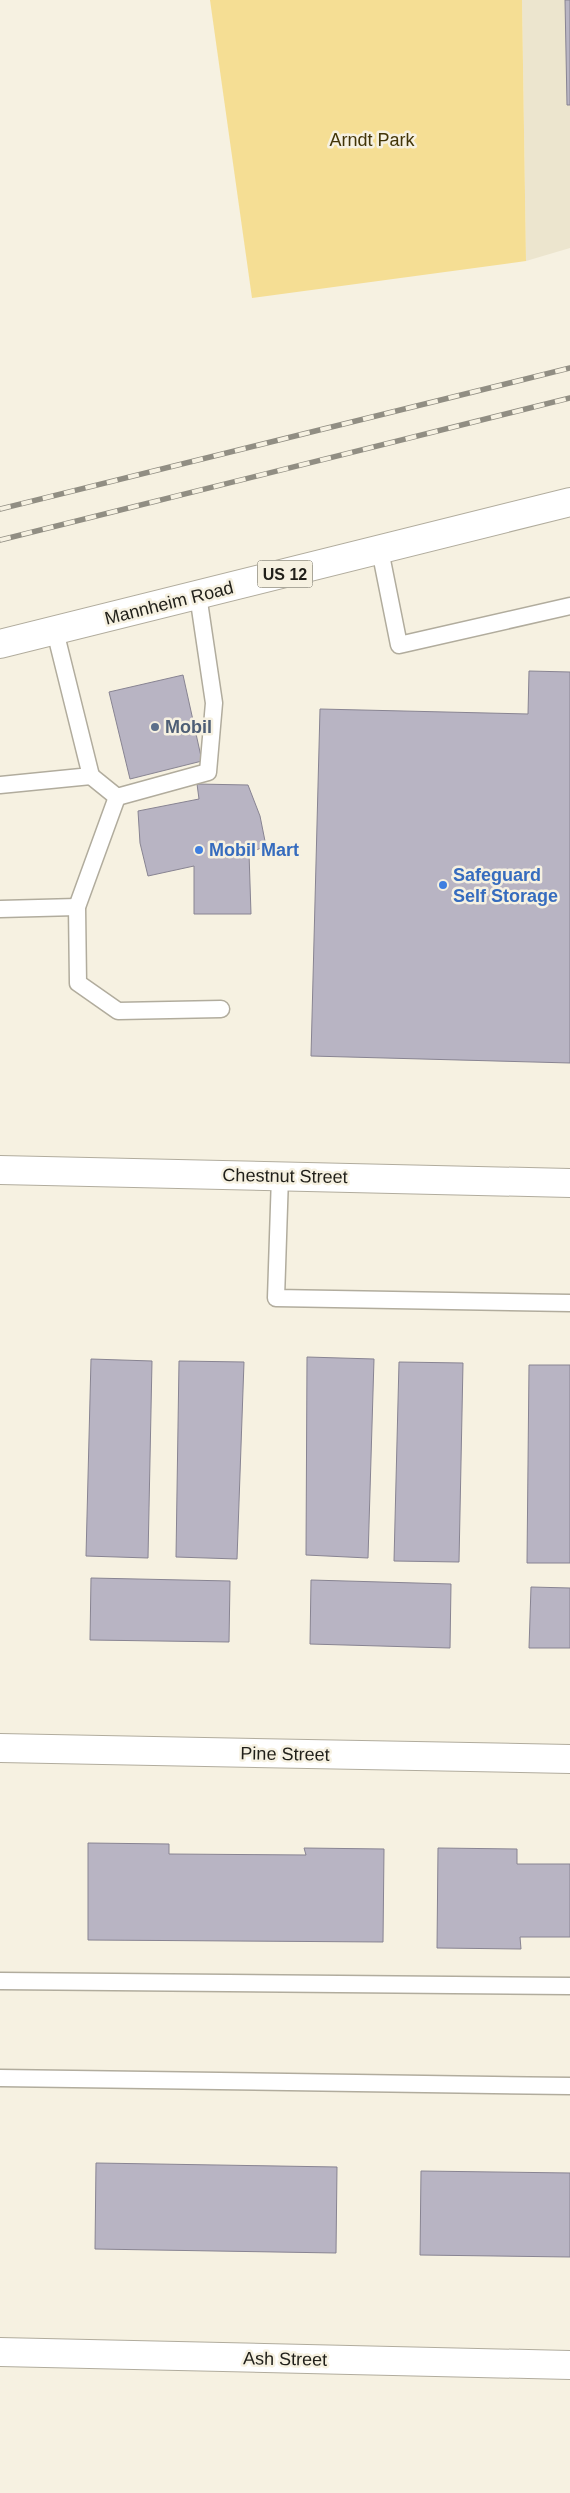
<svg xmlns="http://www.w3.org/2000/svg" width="570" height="2493" font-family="Arial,sans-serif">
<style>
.built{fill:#ece5ce}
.green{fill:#f5de94}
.building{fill:#b8b4c3;stroke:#888492}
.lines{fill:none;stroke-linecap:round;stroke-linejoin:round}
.service-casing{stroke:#b1ac9d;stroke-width:19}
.minor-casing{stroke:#b1ac9d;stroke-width:30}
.primary-casing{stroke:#b1ac9d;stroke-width:30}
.service{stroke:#fff;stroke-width:16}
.minor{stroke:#fff;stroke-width:28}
.primary{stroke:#fff;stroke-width:28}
.rail-casing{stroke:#918e83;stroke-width:5.5}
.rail{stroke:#f6f1e1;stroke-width:4;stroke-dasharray:11;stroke-linecap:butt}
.service-dot{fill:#5c6f8a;stroke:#f6f1e1;stroke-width:2}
.shop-dot{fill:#3f7fe0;stroke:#f6f1e1;stroke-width:2}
.labels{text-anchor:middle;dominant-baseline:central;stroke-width:5;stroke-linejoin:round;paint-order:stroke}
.shield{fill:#f6f1e1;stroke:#605e55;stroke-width:1}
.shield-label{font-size:16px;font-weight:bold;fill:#201f19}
.park-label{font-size:18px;fill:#423508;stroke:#f6f1e1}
.street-label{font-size:18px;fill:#201f19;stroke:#f6f1e1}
.service-label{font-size:18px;font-weight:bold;fill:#4e5e75;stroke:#f6f1e1;text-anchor:start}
.shop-label{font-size:18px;font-weight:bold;fill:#366cbe;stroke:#f6f1e1;text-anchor:start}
</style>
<rect width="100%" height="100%" fill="#f6f1e1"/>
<polygon class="built" points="522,0 570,0 570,248 526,261"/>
<polygon class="green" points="210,0 522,0 526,261 252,298"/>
<g class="building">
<polygon points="565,0 570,0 570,105 567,105"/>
<polygon points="529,671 570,672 570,1063 311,1056 320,709 528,714"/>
<polygon points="183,675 202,761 130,779 109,692"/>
<polygon points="197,784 248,785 260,816 266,846 249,853 251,914 194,914 194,866 148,876 140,843 138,811 199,799"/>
<polygon points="307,1357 374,1359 368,1558 306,1555"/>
<polygon points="91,1359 152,1361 148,1558 86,1556"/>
<polygon points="179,1361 244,1362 237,1559 176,1557"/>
<polygon points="399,1362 463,1363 459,1562 394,1561"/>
<polygon points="529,1365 570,1365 570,1563 527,1563"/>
<polygon points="91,1578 230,1581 229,1642 90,1640"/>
<polygon points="311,1580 451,1584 450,1648 310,1644"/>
<polygon points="531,1587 570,1588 570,1648 529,1648"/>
<polygon points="88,1843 169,1844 169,1854 306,1855 304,1848 384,1849 383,1942 88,1940"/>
<polygon points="438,1848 517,1849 517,1864 570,1864 570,1937 520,1937 521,1949 437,1948"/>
<polygon points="96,2163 337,2167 336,2253 95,2249"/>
<polygon points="421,2171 570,2173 570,2257 420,2255"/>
</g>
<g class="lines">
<g class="service-casing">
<g id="service">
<polyline points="380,550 399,645 570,606"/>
<polyline points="91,776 117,797 208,772 214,703 198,595"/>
<polyline points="0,785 91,776 55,631"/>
<polyline points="117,797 77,907 78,983 118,1011 221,1009"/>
<polyline points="0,909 77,907"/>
<polyline points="280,1176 276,1298 570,1303"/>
<polyline points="0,1981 570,1986"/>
<polyline points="0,2078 570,2086"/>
</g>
</g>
<g class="minor-casing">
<g id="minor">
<polyline points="0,1170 570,1183"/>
<polyline points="0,1748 570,1759"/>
<polyline points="0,2352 570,2365"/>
</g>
</g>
<g class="primary-casing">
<polyline id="primary" points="0,644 570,502"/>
</g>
<use href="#service" class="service"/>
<use href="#minor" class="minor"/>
<use href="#primary" class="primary"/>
<g class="rail-casing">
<g id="rail">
<polyline points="0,509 570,368"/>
<polyline points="0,540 570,398"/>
</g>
</g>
<use href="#rail" class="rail"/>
</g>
<circle class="service-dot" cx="155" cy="727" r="5"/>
<g class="shop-dot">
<circle cx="199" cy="850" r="5"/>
<circle cx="443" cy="885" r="5"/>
</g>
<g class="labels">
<rect class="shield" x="257.5" y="560.5" width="55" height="27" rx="4"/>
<g class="shield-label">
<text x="285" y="574">US 12</text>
</g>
<g class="park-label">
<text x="372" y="140">Arndt Park</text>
</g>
<g class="street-label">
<text transform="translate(169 603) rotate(-14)">Mannheim Road</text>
<text transform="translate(285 1176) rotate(1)">Chestnut Street</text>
<text transform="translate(285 1754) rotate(1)">Pine Street</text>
<text transform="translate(285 2359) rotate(1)">Ash Street</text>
</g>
<g class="service-label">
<text x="165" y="727">Mobil</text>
</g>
<g class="shop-label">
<text x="209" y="850">Mobil Mart</text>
<text x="453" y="875">Safeguard<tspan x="453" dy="21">Self Storage</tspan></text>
</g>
</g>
</svg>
